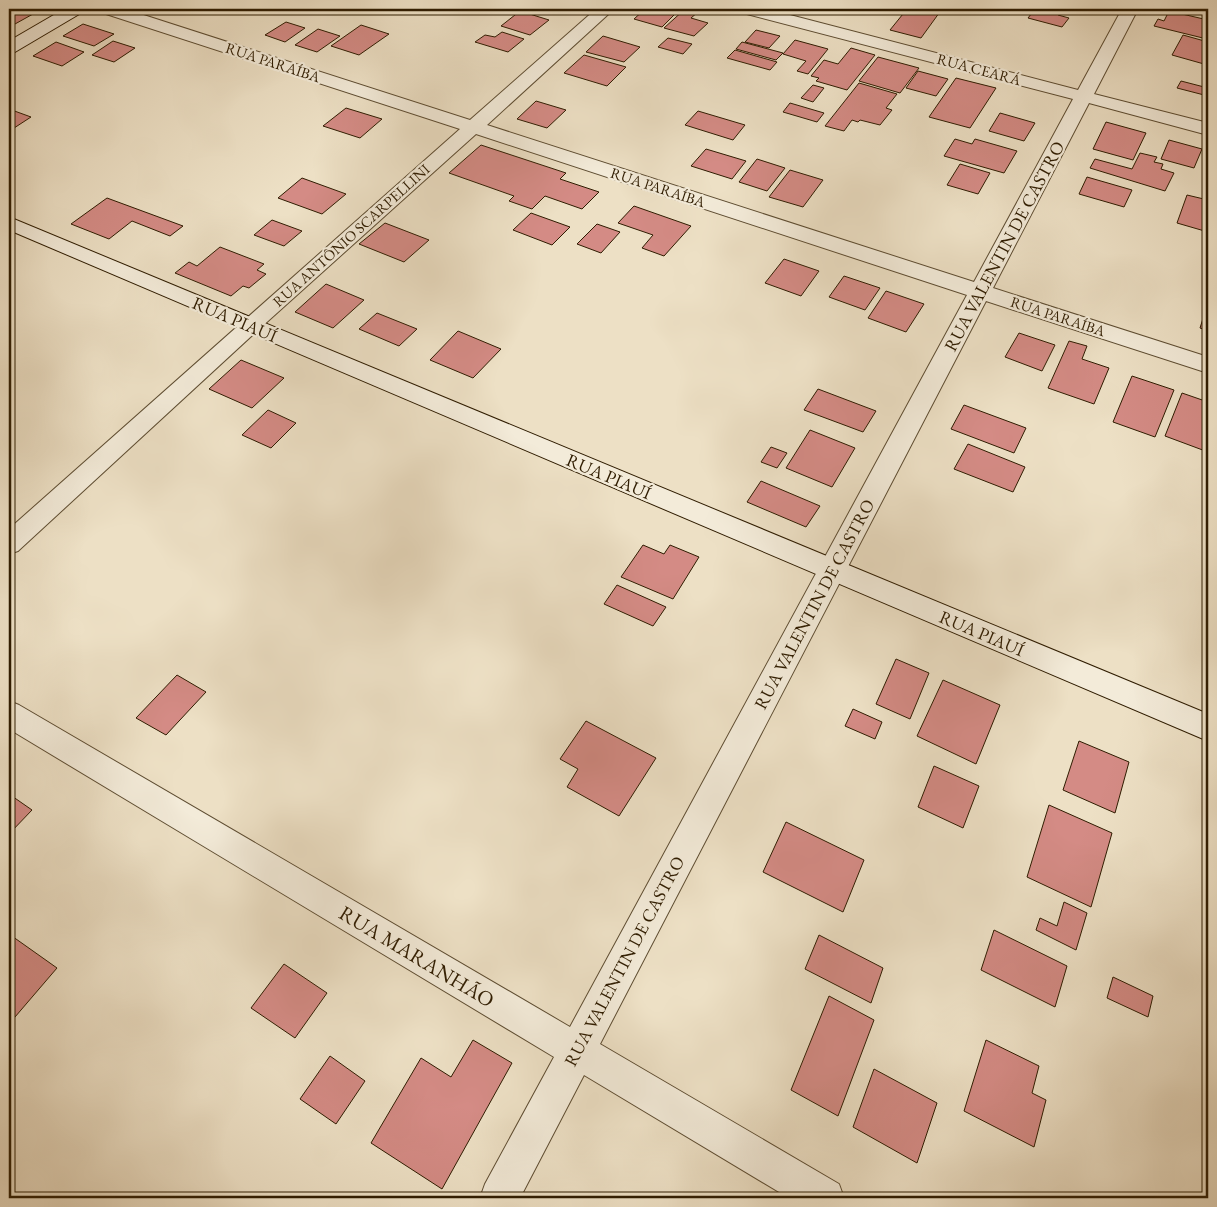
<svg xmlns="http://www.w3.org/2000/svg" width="1217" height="1207" font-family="'EB Garamond',serif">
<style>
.building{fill:#d48b85;stroke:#2f1c01}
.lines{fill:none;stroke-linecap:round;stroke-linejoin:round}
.street-casing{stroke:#5e4d32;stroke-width:2}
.secondary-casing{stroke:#2f1c01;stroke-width:2}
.street{fill:#f3ebd9;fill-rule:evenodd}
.secondary{fill:#f3ebd9;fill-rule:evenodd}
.labels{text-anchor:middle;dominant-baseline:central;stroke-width:4.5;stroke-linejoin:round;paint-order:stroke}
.far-street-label{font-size:15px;fill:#2f1c01;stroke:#f3ebd9}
.street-label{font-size:18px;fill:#2f1c01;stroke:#f3ebd9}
.near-street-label{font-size:21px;fill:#2f1c01;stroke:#f3ebd9}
</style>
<rect width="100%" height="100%" fill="#ede0c5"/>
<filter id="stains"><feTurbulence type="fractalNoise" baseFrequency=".004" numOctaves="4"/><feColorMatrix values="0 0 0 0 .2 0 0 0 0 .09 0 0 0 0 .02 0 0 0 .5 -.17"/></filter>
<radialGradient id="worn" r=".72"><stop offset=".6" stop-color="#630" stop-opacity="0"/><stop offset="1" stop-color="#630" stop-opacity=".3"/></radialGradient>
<g class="building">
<polygon points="9,9 42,9 15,24 9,22"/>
<polygon points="645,9 680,9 662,27 634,19"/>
<polygon points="685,9 698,12 691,18 708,23 694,36 664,28"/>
<polygon points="907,9 942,9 921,38 890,30"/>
<polygon points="1035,9 1063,9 1058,15 1069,18 1062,27 1028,18"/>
<polygon points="520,11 549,20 530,35 501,26"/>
<polygon points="1169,11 1208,20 1203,30 1208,31 1207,39 1154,26 1158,19 1164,21"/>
<polygon points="286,22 305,28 285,42 265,35"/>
<polygon points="83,24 114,34 94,46 63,36"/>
<polygon points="361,25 389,34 359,55 331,46"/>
<polygon points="318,29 340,36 317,52 295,45"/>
<polygon points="756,30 780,36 769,48 745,42"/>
<polygon points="502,32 524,39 508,52 475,42 485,35 495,37"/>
<polygon points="1183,35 1208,42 1208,55 1204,64 1172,55"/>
<polygon points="603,36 640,47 624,62 586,52"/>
<polygon points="668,38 692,44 683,54 658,47"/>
<polygon points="795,40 828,49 808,74 797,71 806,61 783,54"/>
<polygon points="113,41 135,48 114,62 92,55"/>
<polygon points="56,42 84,52 62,66 33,56"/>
<polygon points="742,42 783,53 776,60 736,49"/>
<polygon points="851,48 875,55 847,90 816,81 819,78 811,76 824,60 838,64"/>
<polygon points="735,50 777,62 770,70 727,58"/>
<polygon points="584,55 626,67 607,86 564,73"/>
<polygon points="878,57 919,68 900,93 859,81"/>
<polygon points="918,71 948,79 936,96 906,88"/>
<polygon points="956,78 996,88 970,128 929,117"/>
<polygon points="1181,81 1208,88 1208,96 1177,88"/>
<polygon points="859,83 897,94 886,108 892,110 880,125 860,120 858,122 852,120 844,131 825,126"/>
<polygon points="813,85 824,88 813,102 801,98"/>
<polygon points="536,101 566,110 547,128 517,119"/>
<polygon points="790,103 824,113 817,122 783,112"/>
<polygon points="346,108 382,119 360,138 323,126"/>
<polygon points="9,109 31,117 11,130 9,129"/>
<polygon points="698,111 745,125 733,140 685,125"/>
<polygon points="1000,113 1035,123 1024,141 989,131"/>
<polygon points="1106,122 1146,133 1133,160 1093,149"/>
<polygon points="955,139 972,144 975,139 1017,151 1004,173 944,156"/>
<polygon points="1169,140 1202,149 1194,168 1161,159"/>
<polygon points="481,145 566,173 560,179 599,192 582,209 545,196 532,209 509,201 514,196 449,173"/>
<polygon points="706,149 746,161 732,179 691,166"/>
<polygon points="1140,153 1157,157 1154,162 1163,164 1161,169 1174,173 1165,191 1090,168 1095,159 1132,169"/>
<polygon points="757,159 785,168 767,191 739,182"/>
<polygon points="960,164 990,173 978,194 947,185"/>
<polygon points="790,170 823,180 803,207 769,197"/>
<polygon points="1087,177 1132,190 1124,207 1079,194"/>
<polygon points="302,178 346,194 322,214 278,198"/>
<polygon points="1187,195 1208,200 1208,232 1177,223"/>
<polygon points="107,198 183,226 170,236 132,221 109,239 71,224"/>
<polygon points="634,206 691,226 664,256 642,248 653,235 618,223"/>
<polygon points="531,213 570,227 552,245 513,230"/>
<polygon points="272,220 302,231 284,246 254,235"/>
<polygon points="385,223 429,240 404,262 359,244"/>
<polygon points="597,224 620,232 601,253 577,244"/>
<polygon points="220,247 264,264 257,270 266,274 249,288 243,286 231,296 175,273 189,262 197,266"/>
<polygon points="784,259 819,271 801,296 765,283"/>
<polygon points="844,276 880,288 865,310 829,297"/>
<polygon points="326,284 364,300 333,328 295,312"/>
<polygon points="886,291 924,304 906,332 868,318"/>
<polygon points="1206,309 1208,310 1208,331 1200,328"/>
<polygon points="377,313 417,329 399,346 359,329"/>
<polygon points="458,331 501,349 473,378 430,360"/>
<polygon points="1019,333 1055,345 1042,371 1005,357"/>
<polygon points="1069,341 1087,346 1082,359 1109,368 1094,404 1048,388"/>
<polygon points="241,360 284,378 252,408 209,389"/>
<polygon points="1132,376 1174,390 1155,437 1113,422"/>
<polygon points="818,389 876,411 863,432 804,410"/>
<polygon points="1182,393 1208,402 1208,452 1165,436"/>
<polygon points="964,405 1026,428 1014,453 951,429"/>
<polygon points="268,410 296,423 271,448 242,435"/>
<polygon points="810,430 855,448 832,487 786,468"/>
<polygon points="968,444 1025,467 1013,492 954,469"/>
<polygon points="771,447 787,453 777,468 761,462"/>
<polygon points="761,481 820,506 806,527 747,502"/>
<polygon points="643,545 664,554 670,545 699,557 673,599 621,577"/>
<polygon points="617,585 666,607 653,626 604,604"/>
<polygon points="896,659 929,673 910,719 876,704"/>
<polygon points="177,675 206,692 166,735 136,718"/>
<polygon points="943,680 1000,705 976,764 917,736"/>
<polygon points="853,709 882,722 875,739 845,726"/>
<polygon points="586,721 656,758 619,816 567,787 578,769 560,759"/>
<polygon points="1079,741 1129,762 1115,813 1063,790"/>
<polygon points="934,766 979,786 963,828 918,807"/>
<polygon points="9,794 32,810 9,834"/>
<polygon points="1049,805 1112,833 1091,907 1027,877"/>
<polygon points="786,822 864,860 843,912 763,872"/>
<polygon points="1064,902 1087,913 1076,950 1036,930 1040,918 1057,926"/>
<polygon points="994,930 1067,966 1055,1007 981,970"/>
<polygon points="9,934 57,968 9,1024"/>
<polygon points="819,935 883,968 871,1003 805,969"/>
<polygon points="284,964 327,993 295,1038 251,1008"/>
<polygon points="1113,977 1153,996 1148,1017 1107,998"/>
<polygon points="829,996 874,1020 838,1116 791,1090"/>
<polygon points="473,1040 512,1063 442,1189 371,1143 421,1058 451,1077"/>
<polygon points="986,1040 1039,1066 1032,1093 1046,1100 1034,1147 964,1111"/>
<polygon points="330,1056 365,1081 336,1124 300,1099"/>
<polygon points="874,1069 937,1103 917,1163 853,1127"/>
</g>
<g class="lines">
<g class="street-casing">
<polygon id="street" points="101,9 125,9 470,120 596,9 614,9 487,125 974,282 1073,99 743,13 741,9 767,9 1078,90 1122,9 1138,9 1094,94 1208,123 1208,135 1089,103 993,288 1208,357 1208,373 986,301 600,1044 839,1184 844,1198 789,1198 584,1075 520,1198 480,1198 485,1184 554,1057 9,729 9,701 19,705 570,1027 967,295 476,134 258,330 18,551 9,554 9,529 460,129 103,13"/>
</g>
<g class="secondary-casing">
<g id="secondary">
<polygon points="64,9 83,9 81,13 15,52 9,53 9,41"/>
<polygon points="9,217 1208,714 1208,741 9,230"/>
</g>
</g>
<use href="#street" class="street"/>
<use href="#secondary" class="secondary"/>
</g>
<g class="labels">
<g class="far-street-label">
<text transform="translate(273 62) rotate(18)">RUA PARAÍBA</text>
<text transform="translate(979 69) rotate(15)">RUA CEARÁ</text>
<text transform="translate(658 187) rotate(18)">RUA PARAÍBA</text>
<text transform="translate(351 235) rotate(-42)">RUA ANTÔNIO SCARPELLINI</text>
<text transform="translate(1058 316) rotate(18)">RUA PARAÍBA</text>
</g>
<g class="street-label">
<text transform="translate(1004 246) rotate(-62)">RUA VALENTIN DE CASTRO</text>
<text transform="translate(235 319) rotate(23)">RUA PIAUÍ</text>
<text transform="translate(609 476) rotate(23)">RUA PIAUÍ</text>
<text transform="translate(814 604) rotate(-62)">RUA VALENTIN DE CASTRO</text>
<text transform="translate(982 633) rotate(23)">RUA PIAUÍ</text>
<text transform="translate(624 961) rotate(-62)">RUA VALENTIN DE CASTRO</text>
</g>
<g class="near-street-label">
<text transform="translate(417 956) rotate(31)">RUA MARANHÃO</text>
</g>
</g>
<rect width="1217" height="1207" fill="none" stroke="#ede0c5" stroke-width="30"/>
<rect x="10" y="10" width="1197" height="1187" fill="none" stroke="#2f1c01" stroke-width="2.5"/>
<rect x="15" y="15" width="1187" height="1177" fill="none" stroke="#2f1c01"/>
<rect width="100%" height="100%" filter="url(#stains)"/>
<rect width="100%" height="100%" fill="url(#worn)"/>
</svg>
